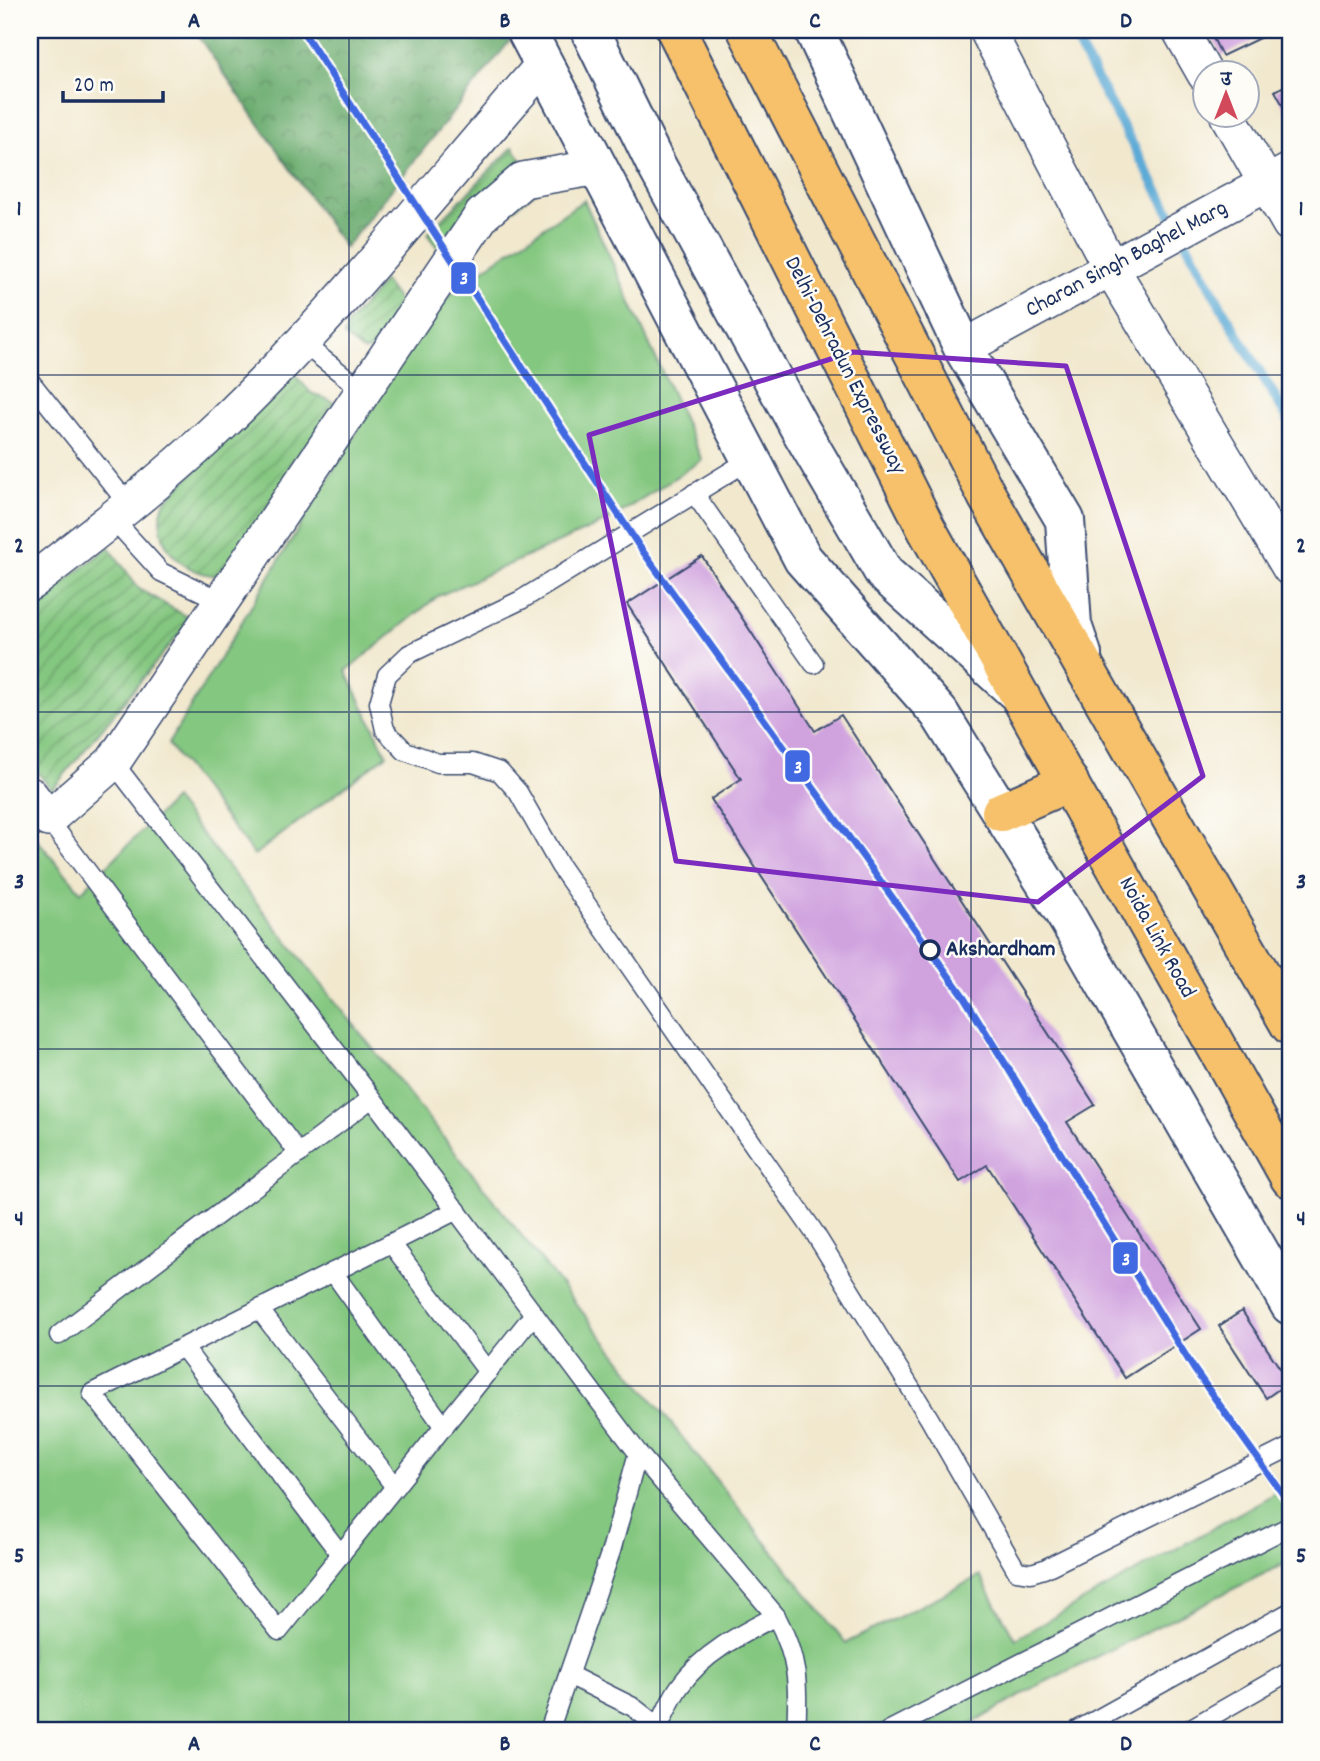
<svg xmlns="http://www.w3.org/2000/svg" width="1320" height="1761" font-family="Dekko,'Playpen Sans Deva',sans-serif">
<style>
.green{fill:#84c780;stroke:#507b6f;stroke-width:2}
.forest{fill:url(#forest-crowns);stroke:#436e66;stroke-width:2}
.garden{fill:url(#garden-furrows);stroke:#507b6f;stroke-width:2}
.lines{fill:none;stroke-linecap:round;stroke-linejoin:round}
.stream{stroke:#5caad6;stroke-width:10}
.building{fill:#d0a3df}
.service-casing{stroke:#3b4b6f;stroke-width:21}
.minor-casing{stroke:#3b4b6f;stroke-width:38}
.tertiary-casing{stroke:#3b4b6f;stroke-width:42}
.trunk-casing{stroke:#3b4b6f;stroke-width:42}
.motorway-casing{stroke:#3b4b6f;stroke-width:42}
.service{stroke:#fff;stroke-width:18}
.minor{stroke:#fff;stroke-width:35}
.tertiary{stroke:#fff;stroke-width:38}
.trunk{stroke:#f6c16b;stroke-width:38}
.motorway{stroke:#f6c16b;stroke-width:38}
.metro-1-casing{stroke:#fdfcf7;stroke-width:12}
.metro-1{stroke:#4169e1;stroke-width:7}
.marked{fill:none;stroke:#7b2cbf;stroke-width:5;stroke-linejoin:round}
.grid{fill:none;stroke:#1b2f5e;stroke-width:2;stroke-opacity:0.55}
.stop-dot{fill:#fdfcf7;stroke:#1b2f5e;stroke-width:3.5}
.labels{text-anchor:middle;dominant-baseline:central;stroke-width:5;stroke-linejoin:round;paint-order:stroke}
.street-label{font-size:23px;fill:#1b2f5e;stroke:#fdfcf7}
.stop-label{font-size:23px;font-weight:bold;fill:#1b2f5e;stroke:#fdfcf7;text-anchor:start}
.line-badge{stroke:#fdfcf7;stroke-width:2.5}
.badge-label{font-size:19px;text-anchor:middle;font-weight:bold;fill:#fff}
.neatline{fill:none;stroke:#1b2f5e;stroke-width:2.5}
.grid-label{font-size:23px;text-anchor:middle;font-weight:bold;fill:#1b2f5e}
</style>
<defs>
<pattern id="forest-crowns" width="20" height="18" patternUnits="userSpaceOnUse" patternTransform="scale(1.75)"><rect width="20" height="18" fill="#6bac6e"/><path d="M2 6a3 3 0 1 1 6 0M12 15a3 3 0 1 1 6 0" fill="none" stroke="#578c5e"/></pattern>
<pattern id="garden-furrows" width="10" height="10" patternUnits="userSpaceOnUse" patternTransform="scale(1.75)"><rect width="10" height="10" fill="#84c780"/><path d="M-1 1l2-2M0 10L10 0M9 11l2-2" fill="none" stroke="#6ba26c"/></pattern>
</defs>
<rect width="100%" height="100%" fill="#fdfcf7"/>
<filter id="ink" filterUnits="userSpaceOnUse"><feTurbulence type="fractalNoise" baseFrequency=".0143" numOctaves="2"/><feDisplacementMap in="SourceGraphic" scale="14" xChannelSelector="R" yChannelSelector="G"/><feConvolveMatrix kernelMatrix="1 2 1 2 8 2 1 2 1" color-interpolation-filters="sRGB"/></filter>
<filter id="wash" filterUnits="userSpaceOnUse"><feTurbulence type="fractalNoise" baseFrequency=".00686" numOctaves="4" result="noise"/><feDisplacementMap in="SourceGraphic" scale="28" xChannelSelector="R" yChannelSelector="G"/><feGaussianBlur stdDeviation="1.57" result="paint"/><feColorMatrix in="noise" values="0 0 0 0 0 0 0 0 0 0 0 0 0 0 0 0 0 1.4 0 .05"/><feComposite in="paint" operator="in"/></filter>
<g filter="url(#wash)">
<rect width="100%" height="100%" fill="#f1e8ce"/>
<g class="green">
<polygon points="584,200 702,460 609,520 438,596 346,671 387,755 254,855 168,744 419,329 460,285"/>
<polygon points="174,799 846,1643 980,1576 1015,1639 1290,1485 1290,1561 1039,1685 959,1731 30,1731 30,831 81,892"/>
</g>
<polygon class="forest" points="194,30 501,30 509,42 345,248"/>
<g class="garden">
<polygon points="513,147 540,188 448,261 427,234"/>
<polygon points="384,281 400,303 376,349 363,351 344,336 347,325"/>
<path d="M 293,373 L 311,393 L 339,404 L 224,576 C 182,576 150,544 164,502 Z"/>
<polygon points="109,547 139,589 191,619 52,790 30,763 30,609"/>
</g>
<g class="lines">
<polyline class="stream" points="1070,30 1223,310 1290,422"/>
</g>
<g id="blocks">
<g class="building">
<polygon points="1209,30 1271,30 1272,32 1222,56"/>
<polygon points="1290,83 1290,118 1275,91"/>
<polygon points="702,556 815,731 841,715 1095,1105 1067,1122 1201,1329 1125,1378 987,1165 960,1182 711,799 741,779 627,604"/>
<polygon points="1242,1311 1289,1382 1266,1398 1219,1326"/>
</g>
</g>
</g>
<g filter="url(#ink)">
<use href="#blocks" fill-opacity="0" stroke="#3b4b6f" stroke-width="2"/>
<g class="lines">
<g class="service-casing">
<g id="service">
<polyline points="301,342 365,392"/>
<polyline points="30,381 128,504"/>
<polyline points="751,459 521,600 409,654 387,675 379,703 385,730 405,751 438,763 473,763 500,772 518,792 560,866 814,1232 929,1418 1017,1571 1031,1573 1044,1569 1290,1447"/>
<polyline points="694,493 814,664"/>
<polyline points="113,519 161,572 223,602"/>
<polyline points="113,762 372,1098 638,1453 611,1551 549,1731"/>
<polyline points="48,819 299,1154"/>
<polyline points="457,1210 92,1393 279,1631 534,1314"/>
<polyline points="391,1243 488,1372"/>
<polyline points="333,1272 444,1427"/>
<polyline points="259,1309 395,1487"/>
<polyline points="59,1335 372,1098"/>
<polyline points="183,1347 341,1555"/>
<path d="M 638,1453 L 776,1616 C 741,1634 703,1653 680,1686 C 671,1698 666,1713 659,1725"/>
<path d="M 776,1616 C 798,1658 799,1685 796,1731"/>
<polyline points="569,1675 633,1707 664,1731"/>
<polyline points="888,1731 1290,1526"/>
<polyline points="1076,1731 1290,1612"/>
<polyline points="1186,1731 1290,1671"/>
</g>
</g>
<g class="minor-casing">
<g id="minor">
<polyline points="987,30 1111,268 1290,568"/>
<polyline points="1180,30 1205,74"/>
<polyline points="1228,116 1290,224"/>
<polyline points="963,348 1290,171"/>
<path d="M 30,583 C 95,533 162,481 222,424 C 338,313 438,185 544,64"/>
<polyline points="30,795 48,819 113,762 482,215 523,180 598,167"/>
</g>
</g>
<g class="tertiary-casing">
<g id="tertiary">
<polyline points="526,30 803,559 939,713 1068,919 1290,1305"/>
<polyline points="590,30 654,161 800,429 884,573 1015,691"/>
<polyline points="814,30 963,348 1065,520 1072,625 1082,654"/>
</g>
</g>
<g class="trunk-casing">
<g id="trunk">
<polyline points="1088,673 1290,1025"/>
<polyline points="1021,698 1290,1178"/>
<polyline points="1001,812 1069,782"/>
</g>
</g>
<g class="motorway-casing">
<g id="motorway">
<polyline points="676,30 926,528 1021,698"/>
<polyline points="747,30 987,496 1088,673"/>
</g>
</g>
<use href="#service" class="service"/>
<use href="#minor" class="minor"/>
<use href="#tertiary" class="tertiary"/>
<use href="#trunk" class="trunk"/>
<use href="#motorway" class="motorway"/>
<g class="metro-1-casing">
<polyline id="metro-1" points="302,30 639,546 964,997 1194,1369 1290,1504"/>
</g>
<use href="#metro-1" class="metro-1"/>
</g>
</g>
<path class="marked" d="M 853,352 L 1066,366 L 1203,776 L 1038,902 L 676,861 L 589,435 Z"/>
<path class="grid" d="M 349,30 L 349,1731M 660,30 L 660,1731M 971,30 L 971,1731M 30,375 L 1290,375M 30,712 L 1290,712M 30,1049 L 1290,1049M 30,1386 L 1290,1386"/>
<circle class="stop-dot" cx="930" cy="950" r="9"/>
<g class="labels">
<g class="street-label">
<text transform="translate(1127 260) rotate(-28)">Charan Singh Baghel Marg</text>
<text transform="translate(844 366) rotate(63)">Delhi-Dehradun Expressway</text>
<text transform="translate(1156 938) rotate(61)">Noida Link Road</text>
</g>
<g class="stop-label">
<text x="946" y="950">Akshardham</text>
</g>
</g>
<g class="line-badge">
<rect x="450" y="261" width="27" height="34" rx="7" fill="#4169e1"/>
<rect x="784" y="749" width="27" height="34" rx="7" fill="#4169e1"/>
<rect x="1112" y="1241" width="27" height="34" rx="7" fill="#4169e1"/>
</g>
<g class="badge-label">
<text x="464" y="284">3</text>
<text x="798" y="773">3</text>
<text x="1126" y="1265">3</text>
</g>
<rect width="1320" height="1761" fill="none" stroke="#fdfcf7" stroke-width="77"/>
<g transform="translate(1226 94)"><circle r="33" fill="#fdfcf7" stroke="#a3aaba" stroke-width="2"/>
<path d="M0-5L12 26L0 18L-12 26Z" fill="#d1495b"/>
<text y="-10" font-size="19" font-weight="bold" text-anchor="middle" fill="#1b2f5e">उ</text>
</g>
<path d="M63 91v10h100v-10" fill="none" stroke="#1b2f5e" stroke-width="3.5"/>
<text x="74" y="91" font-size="21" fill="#1b2f5e" stroke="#fdfcf7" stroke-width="5" paint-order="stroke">20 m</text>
<rect x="38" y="38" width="1244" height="1684" class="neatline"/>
<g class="grid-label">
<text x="194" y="27">A</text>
<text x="505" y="27">B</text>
<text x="815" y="27">C</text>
<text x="1126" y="27">D</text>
<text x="19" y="215">1</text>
<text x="1301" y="215">1</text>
<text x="19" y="552">2</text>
<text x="1301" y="552">2</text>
<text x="19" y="888">3</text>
<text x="1301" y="888">3</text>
<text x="19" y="1225">4</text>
<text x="1301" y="1225">4</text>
<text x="19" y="1562">5</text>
<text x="1301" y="1562">5</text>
<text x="194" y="1750">A</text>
<text x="505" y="1750">B</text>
<text x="815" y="1750">C</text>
<text x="1126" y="1750">D</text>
</g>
</svg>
